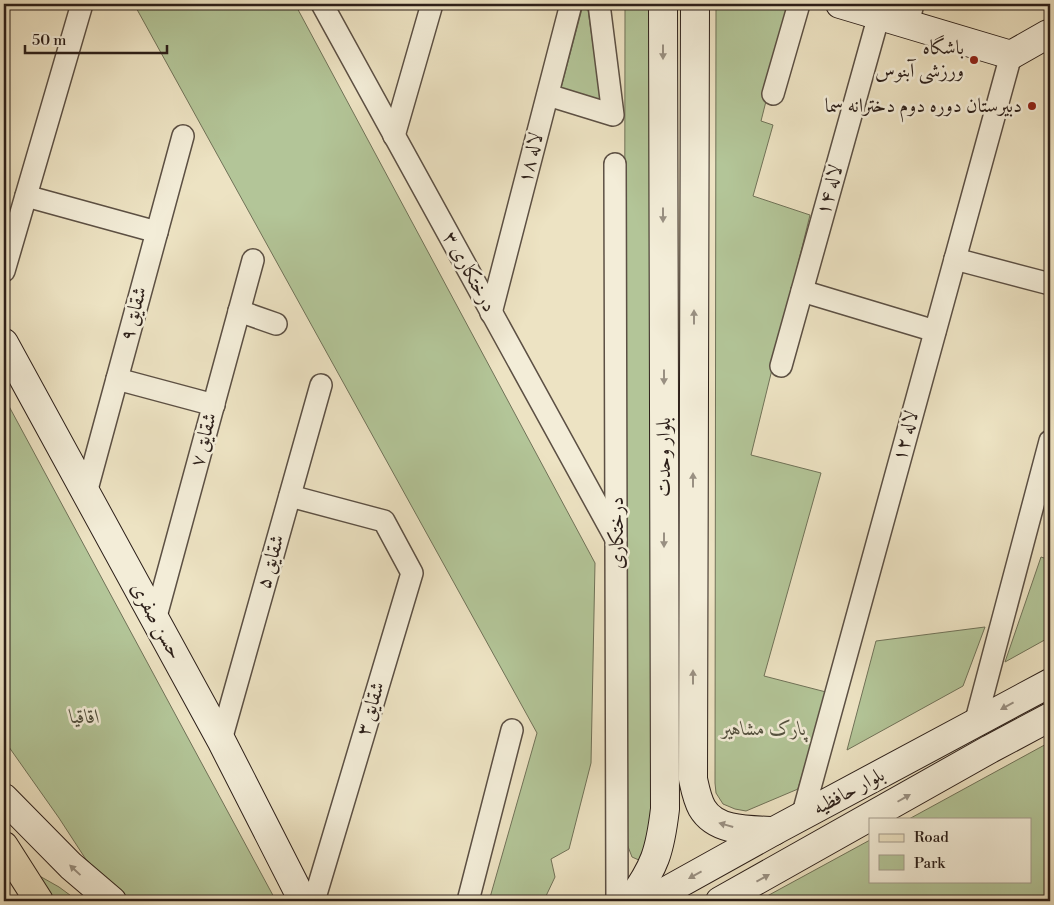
<svg xmlns="http://www.w3.org/2000/svg" width="1054" height="905" font-family="'Libre Bodoni',Amiri,serif">
<style>
.green{fill:#b3c598;stroke:#707258}
.lines{fill:none;stroke-linecap:round;stroke-linejoin:round}
.street-casing{stroke:#5c5044;stroke-width:24}
.secondary-casing{stroke:#2c1f19;stroke-width:30}
.primary-casing{stroke:#2c1f19;stroke-width:30}
.street{stroke:#f3edd8;stroke-width:21}
.secondary{stroke:#f3edd8;stroke-width:28}
.primary{stroke:#ede3c3;stroke-width:28}
.oneway{fill:#999082}
.poi-dot{fill:#8f2418;stroke:#f3edd8;stroke-width:2}
.labels{text-anchor:middle;dominant-baseline:central;stroke-width:5;stroke-linejoin:round;paint-order:stroke}
.poi-label{font-size:20px;fill:#2c1f19;stroke:#f3edd8;text-anchor:end}
.street-label{font-size:20px;fill:#2c1f19;stroke:#f3edd8}
.park-label{font-size:20px;font-style:italic;fill:#54513f;stroke:#f3edd8}
</style>
<rect width="100%" height="100%" fill="#ede3c3"/>
<filter id="stains"><feTurbulence type="fractalNoise" baseFrequency=".004" numOctaves="4"/><feColorMatrix values="0 0 0 0 .2 0 0 0 0 .09 0 0 0 0 .02 0 0 0 .5 -.17"/></filter>
<radialGradient id="worn" r=".72"><stop offset=".6" stop-color="#630" stop-opacity="0"/><stop offset="1" stop-color="#630" stop-opacity=".3"/></radialGradient>
<g class="green">
<polygon points="134,4 295,4 595,563 591,763 569,849 551,859 555,877 546,896 536,901 489,901 537,733"/>
<polygon points="625,4 655,4 656,817 641,861 632,857 627,844 624,817"/>
<polygon points="716,4 770,4 789,10 761,121 773,125 753,196 810,215 751,455 821,473 764,676 826,692 798,789 746,811 735,809 723,804 716,793 715,783"/>
<polygon points="582,9 588,10 601,100 561,88"/>
<polygon points="4,397 276,901 125,901 85,858 59,818 4,740"/>
<polygon points="1041,557 1050,560 1050,637 1005,662"/>
<polygon points="985,627 963,686 847,750 876,641"/>
<polygon points="1050,742 1050,901 758,901 870,840 870,881 1030,881 1030,819 909,819"/>
<polygon points="36,874 59,887 78,901 53,901"/>
</g>
<g class="lines">
<g class="street-casing">
<g id="street">
<polyline points="322,4 616,539"/>
<polyline points="908,23 913,4"/>
<polyline points="773,94 799,4"/>
<polyline points="548,95 613,115 599,4"/>
<polyline points="394,136 432,4"/>
<polyline points="615,164 617,901"/>
<polyline points="26,196 157,232"/>
<polyline points="955,259 1050,284"/>
<polyline points="4,271 82,4"/>
<polyline points="802,291 935,331"/>
<polyline points="239,311 276,324"/>
<polyline points="491,313 571,4"/>
<polyline points="781,366 879,15"/>
<polyline points="117,379 214,405"/>
<polyline points="86,493 183,136"/>
<polyline points="290,496 384,521 412,573 314,901"/>
<polyline points="155,620 253,260"/>
<polyline points="975,724 1050,441"/>
<polyline points="221,740 321,385"/>
<polyline points="802,817 1011,55"/>
<polyline points="468,901 512,730"/>
</g>
</g>
<g class="secondary-casing">
<g id="secondary">
<path d="M 695,4 L 693,779 C 695,788 697,799 702,808 C 716,832 750,830 774,831"/>
<polyline points="840,4 1011,55 1048,34 1050,35"/>
<polyline points="4,343 221,740 303,901"/>
<polyline points="4,798 71,866 112,901"/>
<path d="M 630,901 C 655,867 660,851 665,809 L 663,4"/>
<polyline points="648,901 774,831 1050,683"/>
<polyline points="720,901 990,749 1050,717"/>
</g>
</g>
<g class="primary-casing">
<polyline id="primary" points="4,846 39,901"/>
</g>
<use href="#street" class="street"/>
<use href="#secondary" class="secondary"/>
<use href="#primary" class="primary"/>
</g>
<defs><path id="oneway-solid" d="M-6-.8H1V-3.2L6.5 0L1 3.2V.8H-6Z" transform="scale(1.25)"/></defs>
<g class="oneway">
<use href="#oneway-solid" transform="translate(663 52) rotate(90)"/>
<use href="#oneway-solid" transform="translate(663 215) rotate(90)"/>
<use href="#oneway-solid" transform="translate(694 317) rotate(-90)"/>
<use href="#oneway-solid" transform="translate(664 377) rotate(90)"/>
<use href="#oneway-solid" transform="translate(693 480) rotate(-90)"/>
<use href="#oneway-solid" transform="translate(664 540) rotate(90)"/>
<use href="#oneway-solid" transform="translate(693 677) rotate(-90)"/>
<use href="#oneway-solid" transform="translate(1007 706) rotate(151)"/>
<use href="#oneway-solid" transform="translate(904 798) rotate(-30)"/>
<use href="#oneway-solid" transform="translate(726 825) rotate(-164)"/>
<use href="#oneway-solid" transform="translate(75 870) rotate(-137)"/>
<use href="#oneway-solid" transform="translate(695 875) rotate(151)"/>
<use href="#oneway-solid" transform="translate(763 878) rotate(-29)"/>
</g>
<g class="poi-dot">
<circle cx="974" cy="60" r="5"/>
<circle cx="1032" cy="106" r="5"/>
</g>
<g class="labels">
<g class="poi-label">
<text x="964" y="48">باشگاه<tspan x="964" dy="23">ورزشی آبنوس</tspan></text>
<text x="1022" y="106">دبیرستان دوره دوم دخترانه سما</text>
</g>
<g class="street-label">
<text transform="translate(531 158) rotate(-76)">لاله ۱۸</text>
<text transform="translate(830 190) rotate(-74)">لاله ۱۴</text>
<text transform="translate(469 272) rotate(61)">درختکاری ۳</text>
<text transform="translate(134 314) rotate(-75)">شقایق ۹</text>
<text transform="translate(906 436) rotate(-75)">لاله ۱۲</text>
<text transform="translate(204 440) rotate(-75)">شقایق ۷</text>
<text transform="translate(664 457) rotate(-90)">بلوار وحدت</text>
<text transform="translate(617 533) rotate(-90)">درختکاری</text>
<text transform="translate(271 562) rotate(-74)">شقایق ۵</text>
<text transform="translate(156 621) rotate(61)">حسن صفری</text>
<text transform="translate(371 709) rotate(-73)">شقایق ۳</text>
<text transform="translate(849 792) rotate(-28)">بلوار حافظیه</text>
</g>
<g class="park-label">
<text x="85" y="717">اقاقیا</text>
<text x="764" y="729">پارک مشاهیر</text>
</g>
</g>
<rect width="1054" height="905" fill="none" stroke="#ede3c3" stroke-width="20"/>
<rect x="5" y="5" width="1044" height="895" fill="none" stroke="#2c1f19" stroke-width="2.5"/>
<rect x="10" y="10" width="1034" height="885" fill="none" stroke="#2c1f19"/>
<rect x="869" y="818" width="162" height="65" fill="#f3edd8" stroke="#a39b8c"/>
<rect x="879" y="834" width="25" height="8" fill="#ede3c3" stroke="#a39b8c"/>
<text x="914" y="842" font-size="15" fill="#2c1f19">Road</text>
<rect x="879" y="855" width="25" height="15" fill="#b3c598" stroke="#a39b8c"/>
<text x="914" y="868" font-size="15" fill="#2c1f19">Park</text>
<path d="M25 45v8h142v-8" fill="none" stroke="#2c1f19" stroke-width="2.5"/>
<text x="32" y="45" font-size="15" fill="#2c1f19" stroke="#f3edd8" stroke-width="4" paint-order="stroke">50 m</text>
<rect width="100%" height="100%" filter="url(#stains)"/>
<rect width="100%" height="100%" fill="url(#worn)"/>
</svg>
